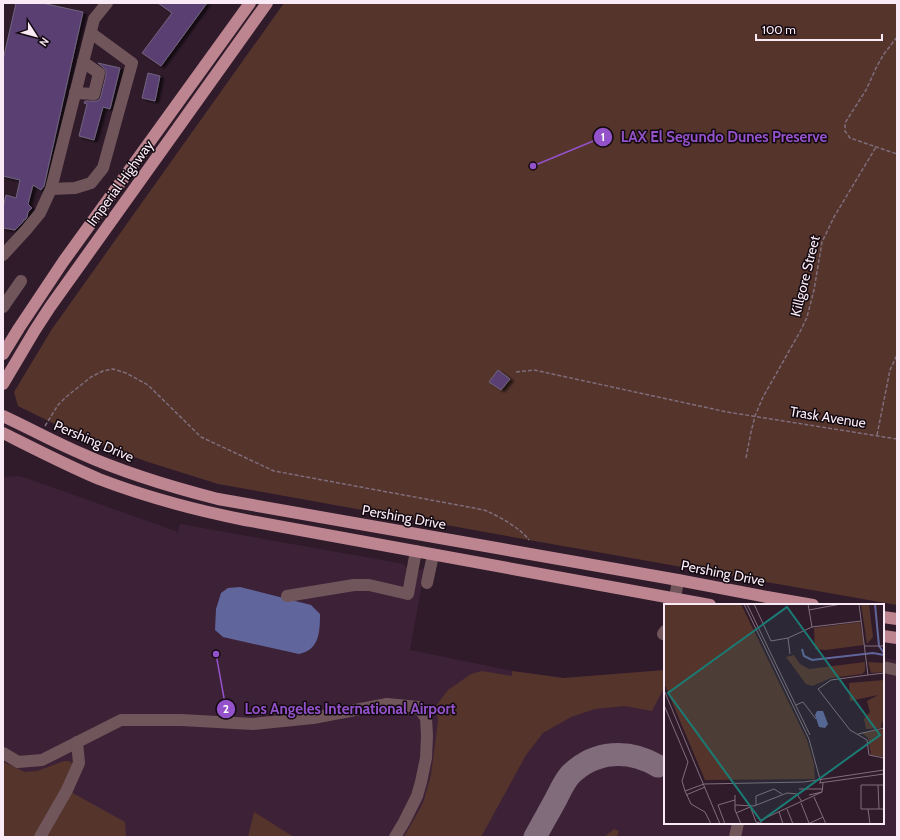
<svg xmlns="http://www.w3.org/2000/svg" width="900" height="840" font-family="Cabin,sans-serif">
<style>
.built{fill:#3d2237}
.green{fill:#55342c}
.water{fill:#60669b}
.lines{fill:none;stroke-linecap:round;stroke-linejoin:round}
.taxiway{stroke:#806c7a;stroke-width:23}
.building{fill:#5a4172;stroke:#70647d;filter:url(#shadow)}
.path{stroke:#7f6d7b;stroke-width:1.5;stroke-dasharray:4 2;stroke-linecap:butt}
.minor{stroke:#70555a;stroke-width:12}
.major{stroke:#bc8590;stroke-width:12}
.labels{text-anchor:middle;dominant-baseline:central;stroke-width:3;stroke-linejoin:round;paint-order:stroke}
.street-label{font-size:14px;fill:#f9eaf5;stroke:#130910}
.inset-river{fill:none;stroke:#60669b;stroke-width:2}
.inset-road{fill:none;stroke:#806e7c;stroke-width:1}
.view{fill:#1b7c75;fill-opacity:0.15;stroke:#1b7c75;stroke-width:2}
.inset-edge{fill:none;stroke:#f9eaf5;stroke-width:2}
.leader{fill:none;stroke:#9452ca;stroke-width:1.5}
.callout-dot{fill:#9452ca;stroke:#130910;stroke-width:1.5}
.mark-label{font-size:12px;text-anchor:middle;font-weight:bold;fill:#fff}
.callout-label{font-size:15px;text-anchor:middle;font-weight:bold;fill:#9452ca;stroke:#130910;stroke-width:3;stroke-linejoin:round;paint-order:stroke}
</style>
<defs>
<filter id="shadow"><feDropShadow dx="3.5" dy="2" stdDeviation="1" flood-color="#0009"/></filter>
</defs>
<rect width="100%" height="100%" fill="#301b2b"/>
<polygon class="built" points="17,476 29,479 178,532 180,524 404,564 408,570 417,572 425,567 410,650 512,671 564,678 665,670 665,823 883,823 883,658 897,660 897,837 3,837 3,477"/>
<g class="green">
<polygon points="284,3 897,3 897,605 529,540 218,484 145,461 83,438 18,406 14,392 52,329"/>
<polygon points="665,670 665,686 652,711 624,706 595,709 571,717 543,733 526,755 481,837 404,837 423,803 431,775 438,721 436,706 448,690 471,674 482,671 512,676 512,671 564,678"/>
<polygon points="64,761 69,761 77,767 36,837 3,837 3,762 25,772 37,771"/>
<polygon points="71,792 125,822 126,837 46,837"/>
<polygon points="254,812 294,837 248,837"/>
<polygon points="614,829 619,831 617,837 604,837"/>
</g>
<path class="water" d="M 240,587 L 311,605 L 320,614 C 320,626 320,643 309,650 C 306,652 302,653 299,654 L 223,637 L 215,630 L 216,609 L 221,593 L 228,588 Z"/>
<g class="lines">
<path class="taxiway" d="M 535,837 C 542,824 549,812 556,799 C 560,791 564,782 570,775 C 595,750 629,749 658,766"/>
</g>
<g class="building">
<polygon points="16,3 42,3 83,12 44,186 41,190 33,185 28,204 32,208 28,212 27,217 25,220 23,220 23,222 15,230 3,228 3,207 6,195 16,198 20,180 3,176 3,60"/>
<polygon points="158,3 207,3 161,66 142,53 172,13"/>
<polygon points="98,63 120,68 110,109 103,107 94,140 79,136 87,104 84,103 85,101 97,101 100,99 101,96 106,75 106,71 103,67"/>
<polygon points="148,73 160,76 155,101 142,98"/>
<polygon points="498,370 510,379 501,390 489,382"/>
</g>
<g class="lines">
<g class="path">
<polyline points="897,37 884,54 877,66 866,90 845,123 845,131 850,138 897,154"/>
<polyline points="516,372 534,370 727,412 897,439"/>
<path d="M 45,426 L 58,405 L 66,397 L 91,377 L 103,371 L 113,369 L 126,373 L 148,385 L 201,437 L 274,471 L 474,508 C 479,509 485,510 489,512 C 502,518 521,529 529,540"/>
<polyline points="877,435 890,370 897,355"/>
<polyline points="746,458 751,432 755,416 763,397 801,330 807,317 814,290 822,242 834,217 876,147"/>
</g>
<g class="minor">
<polyline points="75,93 94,94 99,73 83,62"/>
<polyline points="51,189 75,188 91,183 103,168 132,63 91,33"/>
<polyline points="3,255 26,230 40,213 51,189 94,19 107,3"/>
<polyline points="3,307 21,281"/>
<polyline points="427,583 433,555"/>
<polyline points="287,596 354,585 369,585 408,594 416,551"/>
<polyline points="674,605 678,580"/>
<polyline points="663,634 665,631"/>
<polyline points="883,667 897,670"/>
<polyline points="3,753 18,762 42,760 121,720 181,720 253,724 313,718 387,704 418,707 426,718 427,736 426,758 421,782 417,796 404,822 395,837"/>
<polyline points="40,837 67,790 79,763 77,742"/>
<polyline points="735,837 738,823"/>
</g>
<g class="major">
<polyline points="3,354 19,328 63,262 250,3"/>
<polyline points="3,384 35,330 50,307 267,3"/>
<path d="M 3,416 C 29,428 54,442 80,453 C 124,473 171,487 218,499 L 678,580 L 767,597 L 813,605"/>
<path d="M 3,433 C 35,449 66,465 99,479 C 146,497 195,510 245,520 L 710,605"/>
<polyline points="883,617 897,619"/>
<polyline points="883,636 897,638"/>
</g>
</g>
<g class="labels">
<g class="street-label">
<text transform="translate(120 183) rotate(-54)">Imperial Highway</text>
<text transform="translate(805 276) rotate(-76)">Killgore Street</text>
<text transform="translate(828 417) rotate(9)">Trask Avenue</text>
<text transform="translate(94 441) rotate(23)">Pershing Drive</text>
<text transform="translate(404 517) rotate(10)">Pershing Drive</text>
<text transform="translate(723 573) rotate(11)">Pershing Drive</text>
</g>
</g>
<g transform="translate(664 604)">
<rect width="220" height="220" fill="#301b2b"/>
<path d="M 0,0 L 77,0 L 143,136 L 150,160 L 151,175 L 41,176 L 0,79 ZM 197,0 L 205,0 L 209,33 L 203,40 ZM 196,18 L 200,41 L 161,46 L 151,45 L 150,24 ZM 130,51 L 136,60 L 145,65 L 201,58 L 201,67 L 198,70 L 167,74 L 148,82 L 142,80 L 122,53 ZM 204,58 L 220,59 L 220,68 L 207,69 ZM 220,76 L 220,153 L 207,151 L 204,134 L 198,129 L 220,125 L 218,116 L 217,124 L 202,125 L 200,115 L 206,108 L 203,97 L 214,91 L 186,97 L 185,79 Z" fill="#55342c"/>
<path d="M 153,107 L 159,107 L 164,120 L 161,124 L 155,123 L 151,111 Z" fill="#60669b"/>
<path class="inset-river" d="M 211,0 L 215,42 L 220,49M 138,45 L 140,52 L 148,56 L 209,49 L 220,51"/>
<path class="inset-road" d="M 80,0 L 145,135 L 157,179M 83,0 L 146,131M 90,0 L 107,37 L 124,34 L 148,23 L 197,17M 144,0 L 148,23M 195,0 L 204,71 L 220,69M 145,6 L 177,0M 124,34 L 126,50M 200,42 L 220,42M 204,71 L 167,76 L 154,85 L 186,126 L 203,136 L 205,151 L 220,154M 0,86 L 56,220M 0,101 L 24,158 L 18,177 L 21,187 L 27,200 L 41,208 L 47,220M 132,101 L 139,98 L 152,115M 194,130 L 220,124M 155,179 L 220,170M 40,180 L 140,178 L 220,166M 214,181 L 215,205M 220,181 L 197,181 L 197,205 L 220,205M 135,185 L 159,185M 21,187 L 40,180M 22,191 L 41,183M 71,191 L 71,206 L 77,220M 145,191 L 158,188 L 159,179M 150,193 L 162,220M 137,199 L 145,219M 71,201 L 90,202 L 123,189 L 133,190 L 138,198M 92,201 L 92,192 L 110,185 L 118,190M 86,202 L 92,218 L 96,219M 123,205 L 129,220M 204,205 L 206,220M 115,208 L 119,220M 72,209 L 86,203M 61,220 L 54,201 L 71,196M 96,220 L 99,215 L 158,188M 144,220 L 159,213"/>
<path class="view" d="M 123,3 L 216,131 L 97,217 L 4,89 Z"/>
<rect width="220" height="220" class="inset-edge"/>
</g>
<path class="leader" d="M533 166L603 137M216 654L226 709"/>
<g class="callout-dot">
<circle cx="533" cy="166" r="4"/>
<circle cx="216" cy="654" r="4"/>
<circle cx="603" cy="137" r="10"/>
<circle cx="226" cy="709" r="10"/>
</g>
<g class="mark-label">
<text x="603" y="141">1</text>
<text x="226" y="713">2</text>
</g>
<g class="callout-label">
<text x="724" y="142">LAX El Segundo Dunes Preserve</text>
<text x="350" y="714">Los Angeles International Airport</text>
</g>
<rect width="900" height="840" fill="none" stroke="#f9eaf5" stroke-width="8"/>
<g transform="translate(36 36) rotate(126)" stroke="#130910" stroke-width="3" paint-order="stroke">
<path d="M0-3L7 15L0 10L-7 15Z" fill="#f9eaf5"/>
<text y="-6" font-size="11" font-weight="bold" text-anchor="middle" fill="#f9eaf5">N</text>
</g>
<path d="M756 34v6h126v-6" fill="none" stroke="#f9eaf5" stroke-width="2"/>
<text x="762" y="34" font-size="12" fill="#f9eaf5" stroke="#130910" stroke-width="3" paint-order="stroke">100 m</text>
</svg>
